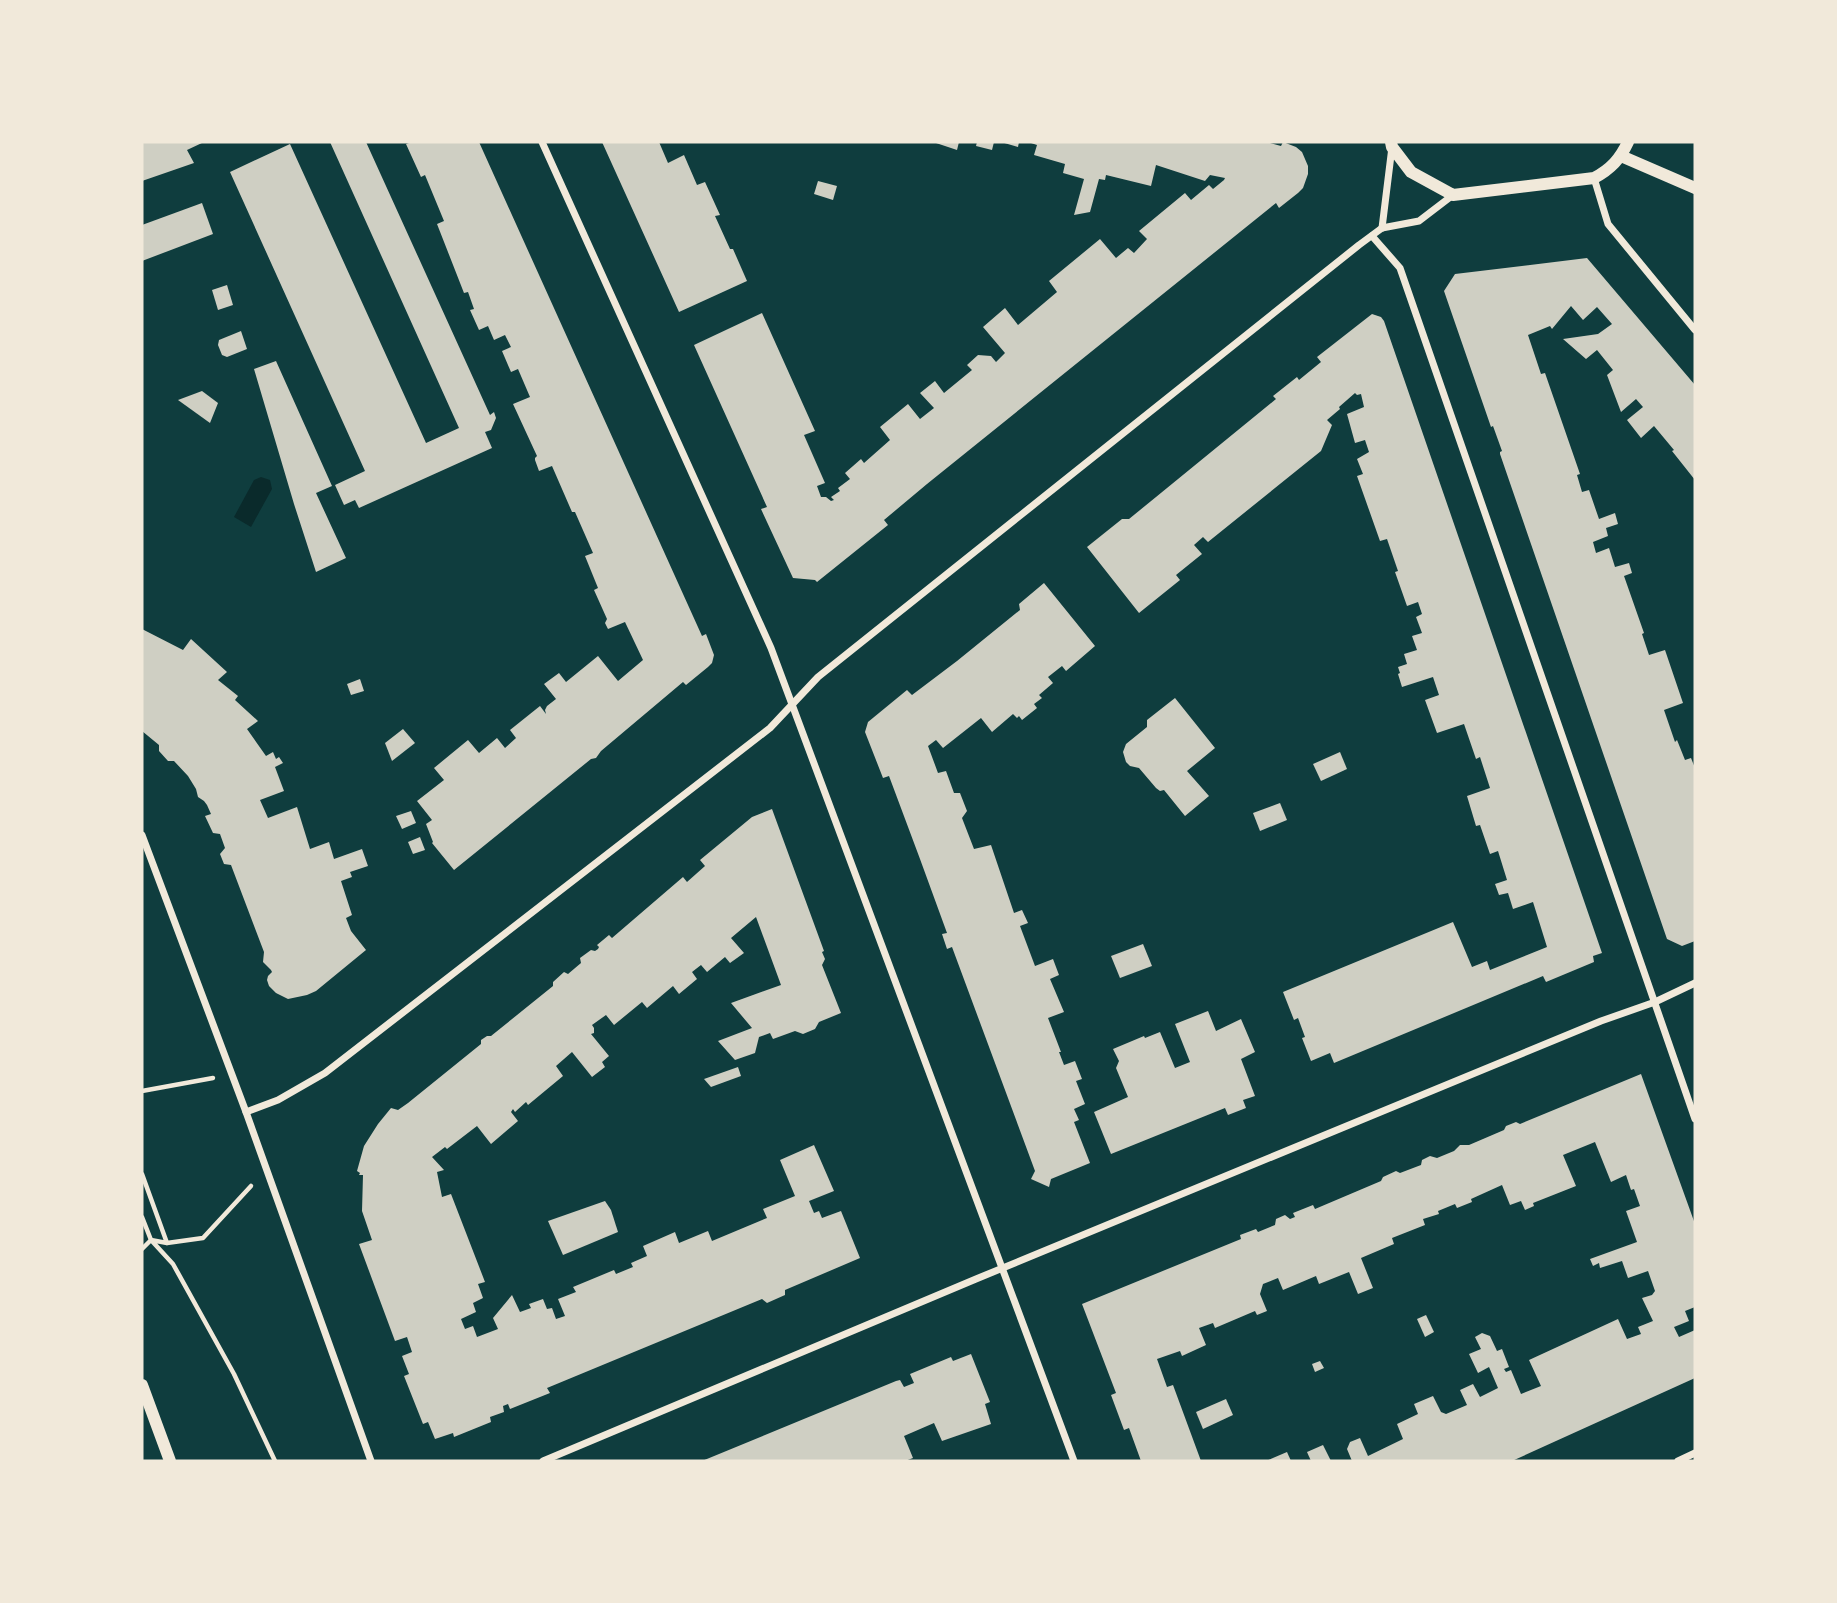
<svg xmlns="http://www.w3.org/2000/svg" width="1837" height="1603" font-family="Karla,sans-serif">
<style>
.water{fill:#0a2a2b}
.building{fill:#cfcfc3}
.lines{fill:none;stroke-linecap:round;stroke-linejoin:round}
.path{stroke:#f1e9da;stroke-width:4.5}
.minor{stroke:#f1e9da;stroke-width:7}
.tertiary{stroke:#f1e9da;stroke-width:12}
</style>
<rect width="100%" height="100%" fill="#0f3d3e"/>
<polygon class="water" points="261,477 270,480 272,489 251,527 234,517 254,480"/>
<g class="building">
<polygon points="142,142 204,142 187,150 194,163 142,181"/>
<polygon points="330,142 366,142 490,415 494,412 496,418 491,430 485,432 492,448 359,508 355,500 344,505 335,485 365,471 230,172 290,144 426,443 459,428"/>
<polygon points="412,142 479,142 702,636 706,634 714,655 712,663 708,667 686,685 683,682 601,751 596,758 591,759 454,870 432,843 433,842 426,824 432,820 417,801 444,780 434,768 468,740 479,753 497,738 505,748 516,738 510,730 540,706 546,714 545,710 547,706 556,699 544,684 559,673 566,682 598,656 618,681 643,660 625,622 608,629 605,623 607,619 594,590 598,588 585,556 593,553 575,512 572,512 552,466 539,471 535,460 535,458 537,456 513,404 530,397 518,369 511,372 502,351 511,347 505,335 494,340 488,326 479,330 470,310 474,309 468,292 464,293 437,224 444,221 425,175 421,177 406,144"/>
<polygon points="602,142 659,142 668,163 684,155 697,185 705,182 720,215 715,216 730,249 733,249 747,281 679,312"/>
<polygon points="933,142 959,142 957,150"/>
<polygon points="977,142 994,142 992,150 976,146"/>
<polygon points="1001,142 1019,142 1018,147"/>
<polygon points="1028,142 1266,142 1281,146 1283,142 1296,147 1302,152 1308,166 1308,174 1303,188 1298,193 1279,208 1276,203 927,484 884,520 888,525 817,582 815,580 793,578 761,509 767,507 694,345 762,313 815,431 804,435 825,483 817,486 821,497 826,497 831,501 834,500 831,497 840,491 838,488 850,479 845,473 861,459 864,463 890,440 880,427 908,404 920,419 934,408 920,393 935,381 944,393 972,370 967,365 978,355 991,356 996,362 1005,353 983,327 1005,308 1018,325 1057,292 1049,281 1100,239 1116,258 1128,248 1134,253 1147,239 1139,231 1185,193 1191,200 1209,185 1213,189 1224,180 1225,178 1210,175 1205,181 1156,165 1151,186 1106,175 1105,180 1099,179 1090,212 1074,215 1084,179 1063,173 1065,164 1034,155 1037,145"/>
<polygon points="818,181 837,186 833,200 814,194"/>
<polygon points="202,203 213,234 142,261 142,225"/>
<polygon points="1587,258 1695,385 1695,480 1672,451 1674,450 1654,426 1641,438 1627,420 1643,407 1636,399 1621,412 1607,375 1613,370 1597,350 1586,359 1563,339 1598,334 1612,324 1597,307 1583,320 1571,306 1552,329 1550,326 1528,335 1541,374 1545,373 1580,474 1577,475 1582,492 1589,490 1599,519 1615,513 1618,524 1606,528 1608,536 1593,542 1596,553 1609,548 1615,567 1629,563 1632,573 1624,576 1644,633 1642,634 1649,655 1665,650 1683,703 1664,710 1675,742 1677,740 1685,760 1691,758 1695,768 1695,941 1682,946 1667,939 1500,454 1500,452 1502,451 1493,426 1491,427 1444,291 1455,274"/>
<polygon points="227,285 233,305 218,310 212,290"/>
<polygon points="1372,314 1381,317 1384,321 1602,953 1593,956 1594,962 1546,982 1543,976 1334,1063 1330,1053 1311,1061 1302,1038 1305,1037 1298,1018 1294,1020 1283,992 1453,922 1472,967 1487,961 1490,970 1547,947 1533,902 1513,909 1508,893 1499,895 1495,884 1507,880 1498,851 1490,854 1480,825 1476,826 1467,796 1490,788 1480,757 1476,759 1464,724 1437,733 1425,700 1439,695 1433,677 1402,687 1398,674 1400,673 1398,667 1407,664 1404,654 1417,650 1412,636 1422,633 1416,617 1422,614 1418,602 1407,606 1395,572 1398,571 1387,539 1380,541 1357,476 1363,474 1357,459 1369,452 1365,440 1355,443 1347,414 1364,407 1361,394 1357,395 1355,393 1339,407 1340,409 1327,420 1332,425 1321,451 1208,542 1203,537 1194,545 1202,554 1176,575 1180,580 1139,613 1087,547 1122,519 1129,519 1156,497 1276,399 1273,396 1297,377 1299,380 1321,362 1317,357"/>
<polygon points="241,331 247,349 227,357 222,355 218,345 219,340"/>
<polygon points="276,361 332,486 316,493 346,558 316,572 294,504 254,369"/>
<polygon points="202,391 218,403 210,423 178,400"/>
<polygon points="1044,583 1095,646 1066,671 1062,666 1048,677 1053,683 1039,695 1042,698 1034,704 1037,708 1022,720 1019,716 1017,718 1013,714 992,732 981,718 943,748 936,740 928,746 938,773 946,771 954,793 960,793 967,811 962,818 974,849 991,845 1014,913 1022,910 1028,923 1020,926 1035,966 1053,959 1059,975 1050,979 1064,1012 1048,1018 1061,1052 1059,1052 1064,1065 1075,1061 1082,1079 1076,1081 1085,1104 1074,1109 1079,1120 1074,1122 1090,1163 1051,1179 1049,1187 1031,1179 1035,1171 952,947 947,949 942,934 947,933 920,859 889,776 883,778 865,732 868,722 907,690 912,695 957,661 1020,610 1019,604"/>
<polygon points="142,629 183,650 191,639 227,672 218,680 238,696 235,700 258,721 247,729 266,756 273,752 276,759 279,757 283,763 275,767 284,791 260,800 268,818 297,807 310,849 329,842 334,859 362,849 368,866 350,872 352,877 341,881 352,915 346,918 351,931 366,950 316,991 307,995 288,999 276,993 269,986 267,980 268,976 272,972 271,970 263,962 264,952 231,865 224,864 220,854 225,848 220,834 213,833 205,816 211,814 207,805 204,801 198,797 196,789 188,776 174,761 168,761 159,751 159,745 142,731"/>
<polygon points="360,679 364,691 351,695 347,684"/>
<polygon points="1175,698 1215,748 1187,771 1209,796 1185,816 1164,790 1160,791 1156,788 1139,768 1130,766 1126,762 1123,752 1126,744 1147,727 1147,720"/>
<polygon points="403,729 415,743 392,761 385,743"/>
<polygon points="1340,752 1347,769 1321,781 1313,764"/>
<polygon points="1280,803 1287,820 1260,831 1253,813"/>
<polygon points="772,809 824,951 822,952 825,959 822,965 841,1013 819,1022 815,1029 803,1034 795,1031 773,1039 770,1033 759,1037 755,1053 735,1060 718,1041 752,1028 731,1003 781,985 756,917 731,938 744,953 730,963 725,957 707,972 701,965 692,972 697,979 679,994 673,986 647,1008 642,1002 614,1025 606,1015 592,1025 594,1028 594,1033 591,1034 609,1056 602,1062 605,1067 592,1077 572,1052 556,1066 563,1076 528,1105 526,1102 515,1112 513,1109 511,1112 518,1121 491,1144 477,1126 447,1149 445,1147 432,1157 444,1170 437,1172 442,1197 451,1194 485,1282 478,1284 483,1298 473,1303 476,1312 461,1319 465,1329 473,1326 477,1337 498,1329 493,1318 512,1295 520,1312 531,1308 529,1304 543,1299 547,1309 552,1308 556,1319 565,1316 558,1299 576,1292 573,1287 614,1270 616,1274 633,1267 631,1263 647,1256 643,1246 675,1232 679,1243 708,1231 712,1241 767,1218 763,1209 795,1196 780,1160 814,1145 834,1191 809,1201 814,1213 819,1211 822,1218 841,1211 860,1258 785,1290 785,1295 767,1303 762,1299 547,1388 550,1393 510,1409 508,1404 503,1406 504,1412 490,1417 491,1422 454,1437 453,1433 435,1439 428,1422 423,1424 404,1376 409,1374 402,1356 412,1352 407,1337 395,1341 359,1244 372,1240 362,1211 363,1175 359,1175 360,1173 357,1171 364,1146 378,1124 391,1108 398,1110 408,1103 481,1044 481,1040 487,1036 491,1036 553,986 553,982 564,972 568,974 581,963 580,958 591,950 595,951 598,949 599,947 597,945 609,935 612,938 683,877 687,882 705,866 700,860 752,817"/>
<polygon points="411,811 416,823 402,829 396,816"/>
<polygon points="420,837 425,850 413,854 408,842"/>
<polygon points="1143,944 1152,966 1120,978 1111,956"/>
<polygon points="1208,1011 1216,1031 1241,1019 1255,1052 1241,1059 1255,1096 1243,1100 1246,1108 1228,1115 1225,1108 1111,1154 1094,1112 1128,1097 1116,1068 1119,1061 1113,1049 1144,1036 1145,1038 1160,1032 1175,1068 1190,1062 1175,1024"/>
<polygon points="738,1067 741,1076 711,1087 704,1079"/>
<polygon points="1641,1074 1695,1224 1695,1307 1685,1311 1689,1321 1674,1327 1679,1337 1695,1330 1695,1378 1512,1461 1352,1461 1347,1449 1350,1442 1360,1438 1368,1456 1403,1439 1397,1424 1418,1414 1414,1404 1433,1396 1441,1412 1446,1414 1467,1405 1460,1390 1473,1384 1480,1397 1498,1388 1489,1367 1478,1373 1469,1354 1481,1349 1475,1337 1482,1333 1490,1336 1497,1351 1502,1349 1509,1367 1504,1369 1506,1372 1511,1370 1521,1394 1541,1386 1529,1360 1618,1319 1627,1339 1641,1334 1638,1327 1653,1321 1642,1298 1652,1295 1655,1291 1648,1271 1628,1278 1622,1261 1600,1268 1599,1263 1593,1266 1590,1259 1637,1242 1626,1211 1640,1206 1634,1189 1631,1190 1626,1175 1611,1182 1595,1142 1563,1155 1576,1186 1533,1203 1534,1206 1525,1210 1521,1201 1510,1205 1502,1185 1471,1199 1472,1202 1457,1208 1455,1204 1438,1211 1439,1214 1423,1219 1425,1225 1392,1238 1394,1244 1361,1258 1373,1288 1358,1294 1349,1272 1319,1284 1316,1276 1283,1290 1278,1278 1263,1284 1260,1294 1267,1311 1257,1315 1255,1311 1215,1328 1213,1323 1199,1328 1206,1345 1182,1356 1180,1351 1157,1359 1167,1387 1173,1385 1201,1461 1141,1461 1129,1428 1124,1430 1111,1395 1116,1393 1082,1304 1241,1239 1240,1235 1256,1229 1258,1232 1275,1225 1276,1219 1285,1215 1290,1219 1295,1217 1293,1213 1313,1205 1315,1209 1381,1181 1383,1177 1396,1171 1400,1173 1421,1165 1422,1160 1430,1156 1437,1158 1454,1151 1460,1145 1469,1145 1504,1130 1506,1126 1516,1122 1520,1124"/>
<polygon points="605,1201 611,1210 618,1232 563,1255 548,1221"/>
<polygon points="1426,1315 1434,1332 1425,1337 1417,1319"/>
<polygon points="971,1354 990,1402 985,1404 991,1424 942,1441 934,1423 904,1436 913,1458 905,1461 702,1461 896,1381 900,1380 904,1387 914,1383 910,1374 951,1357 953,1361"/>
<polygon points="1320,1361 1324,1368 1315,1372 1312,1364"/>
<polygon points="1226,1399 1233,1415 1203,1429 1196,1412"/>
<polygon points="1323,1445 1331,1461 1311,1461 1307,1452"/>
<polygon points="1287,1452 1291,1461 1266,1461"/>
</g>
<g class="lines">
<g class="path">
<polyline points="142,1091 213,1078"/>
<polyline points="142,1174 167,1243 151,1240 173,1264 234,1374 275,1461"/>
<polyline points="142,1217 151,1240 142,1249"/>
<polyline points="167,1243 203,1238 251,1186"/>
</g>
<g class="minor">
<polyline points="542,142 771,648 1074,1461"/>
<polyline points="1594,178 1608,224 1695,330"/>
<polyline points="1382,228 1392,147"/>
<polyline points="1372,236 1400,268 1695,1119"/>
<polyline points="142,835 246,1112 371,1461"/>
<polyline points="246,1112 278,1100 325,1073 770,728 818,677 1359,245 1382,228 1419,221 1453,195"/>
<polyline points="543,1461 976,1279 1601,1021 1655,1002 1695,983"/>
<polyline points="1678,1461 1695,1453"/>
</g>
<g class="tertiary">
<path d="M 1391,142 L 1392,147 L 1411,172 L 1453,195 L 1594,178 C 1611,169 1620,159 1628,142"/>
<polyline points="1621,156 1695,188"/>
<polyline points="142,1385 170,1461"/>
</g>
</g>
<rect width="1837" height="1603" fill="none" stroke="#f1e9da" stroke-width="287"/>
</svg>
